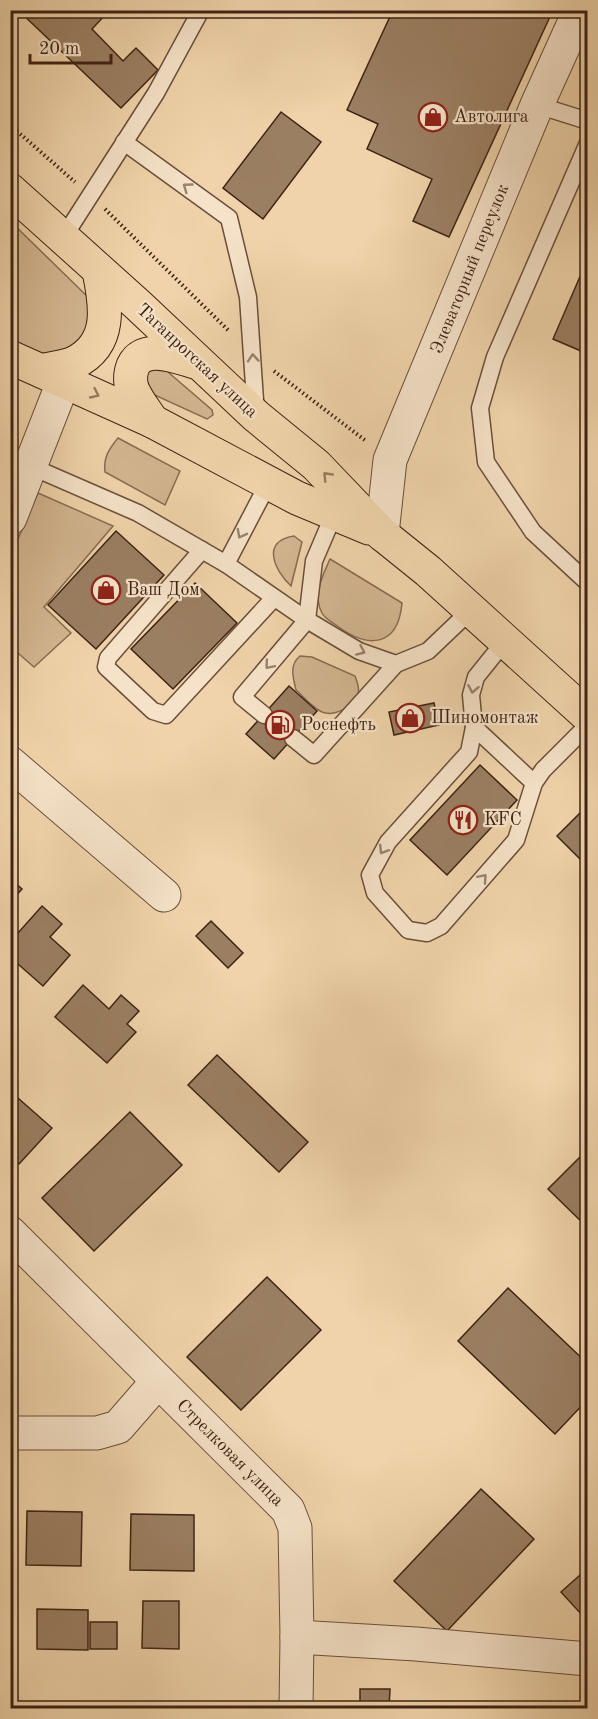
<svg xmlns="http://www.w3.org/2000/svg" width="598" height="1719" font-family="'Old Standard TT',serif">
<style>
.green{fill:#d2b590;stroke:#886c52;stroke-width:1.5}
.building{fill:#9b7f62;stroke:#3e2314;stroke-width:1.5}
.lines{fill:none;stroke-linecap:round;stroke-linejoin:round}
.lane-casing{stroke:#6a4f3a;stroke-width:19}
.street-casing{stroke:#6a4f3a;stroke-width:35}
.primary-casing{stroke:#3e2314;stroke-width:35}
.path{stroke:#3e2314;stroke-width:4;stroke-dasharray:1.5 3;stroke-linecap:butt}
.lane{stroke:#f5e2c8;stroke-width:16}
.street{stroke:#f5e2c8;stroke-width:33}
.primary{stroke:#f0d3aa;stroke-width:33}
.oneway{stroke:#9a826e}
.oneway2{stroke:#977b5f}
.labels{text-anchor:middle;dominant-baseline:central;stroke-width:4.5;stroke-linejoin:round;paint-order:stroke}
.poi-label{font-size:18px;fill:#3e2314;stroke:#f5e2c8;text-anchor:start}
.street-label{font-size:18px;fill:#3e2314;stroke:#f5e2c8}
</style>
<rect width="100%" height="100%" fill="#f0d3aa"/>
<filter id="stains"><feTurbulence type="fractalNoise" baseFrequency=".00333" numOctaves="4"/><feColorMatrix values="0 0 0 0 .2 0 0 0 0 .09 0 0 0 0 .02 0 0 0 .5 -.17"/></filter>
<radialGradient id="worn" r=".72"><stop offset=".6" stop-color="#630" stop-opacity="0"/><stop offset="1" stop-color="#630" stop-opacity=".3"/></radialGradient>
<g class="green">
<polygon points="10,221 90,299 90,337 60,360 11,344"/>
<polygon points="161,366 212,410 213,415 207,419 148,392 143,382 149,371"/>
<path d="M 118,438 L 180,471 L 165,505 L 105,472 C 103,458 109,449 118,438 Z"/>
<polygon points="38,493 113,526 44,607 71,633 34,667 11,647 11,555"/>
<path d="M 294,536 L 302,542 L 291,586 C 275,571 260,541 294,536 Z"/>
<path d="M 330,559 L 402,603 C 398,648 367,649 336,625 C 332,622 324,618 322,613 C 312,595 323,575 330,559 Z"/>
<path d="M 300,656 L 312,657 L 355,676 C 357,681 360,689 358,695 C 353,707 334,717 322,712 C 313,708 303,696 296,690 C 293,677 289,665 300,656 Z"/>
</g>
<g class="building">
<polygon points="18,10 102,10 106,14 92,29 123,61 136,48 158,70 121,108"/>
<polygon points="393,10 553,10 449,237 413,221 432,179 367,149 378,124 347,110"/>
<polygon points="281,112 321,142 263,219 223,188"/>
<polygon points="588,258 588,354 553,339"/>
<polygon points="116,531 164,575 96,649 48,605"/>
<polygon points="195,583 237,623 173,689 131,649"/>
<polygon points="289,686 317,711 274,759 246,734"/>
<polygon points="434,703 439,725 394,735 389,712"/>
<polygon points="480,765 517,800 447,875 410,840"/>
<polygon points="582,811 588,816 588,867 557,836"/>
<polygon points="10,878 22,889 10,902"/>
<polygon points="42,906 62,924 50,937 70,955 43,986 10,957 10,942"/>
<polygon points="211,921 243,953 228,968 196,936"/>
<polygon points="83,985 109,1009 121,995 139,1011 127,1024 136,1032 107,1063 55,1017"/>
<polygon points="217,1055 308,1142 279,1172 188,1085"/>
<polygon points="10,1091 52,1128 19,1164 10,1156"/>
<polygon points="130,1112 182,1165 94,1251 42,1198"/>
<polygon points="588,1149 588,1228 548,1189"/>
<polygon points="267,1277 321,1330 241,1410 187,1357"/>
<polygon points="508,1288 588,1364 588,1399 555,1434 458,1341"/>
<polygon points="481,1489 534,1539 447,1631 394,1581"/>
<polygon points="27,1511 82,1512 81,1566 26,1565"/>
<polygon points="131,1514 194,1515 194,1571 130,1570"/>
<polygon points="588,1568 588,1611 583,1616 561,1592"/>
<polygon points="143,1601 179,1601 179,1649 142,1648"/>
<polygon points="37,1609 88,1610 88,1650 37,1649"/>
<rect x="90" y="1622" width="27" height="27"/>
<polygon points="360,1689 390,1689 389,1708 360,1708"/>
<rect x="563" y="1704" width="25" height="4"/>
</g>
<g class="lines">
<g class="lane-casing">
<g id="lane">
<polyline points="537,105 588,121"/>
<polyline points="124,142 229,218 248,297 256,415"/>
<polyline points="588,143 495,357 480,408 486,462 533,532 588,583"/>
<polyline points="63,238 156,93 201,10"/>
<polyline points="30,466 138,513 226,564"/>
<polyline points="269,482 226,564 307,620 359,651 396,664 428,651 471,610"/>
<polyline points="202,550 108,658 106,667 153,711 166,715 274,598"/>
<polyline points="505,641 476,677 471,695 474,727 469,752 388,842 370,875 375,893 408,930 427,933 441,926 516,840 534,783 543,770 588,725"/>
<polyline points="264,715 242,697 307,620 314,561 334,514"/>
<polyline points="474,727 534,783"/>
<polyline points="293,738 314,755 396,664"/>
</g>
</g>
<g class="street-casing">
<g id="street">
<polyline points="10,518 64,380"/>
<polyline points="382,534 390,460 537,105 580,10"/>
<polyline points="10,763 164,895"/>
<polyline points="10,1233 288,1510 295,1528 297,1637 296,1708"/>
<polyline points="10,1433 97,1433 118,1427 158,1381"/>
<polyline points="297,1637 416,1644 588,1659"/>
</g>
</g>
<g class="primary-casing">
<g id="primary">
<polyline points="10,190 138,305 256,416 316,465 382,534 428,571 588,716"/>
<polyline points="10,357 152,421 297,498 369,528"/>
<path d="M 42,371 C 52,368 64,367 74,363 C 113,344 106,305 99,271"/>
<path d="M 152,421 C 146,411 133,396 131,384 C 130,378 131,371 133,366 C 144,342 180,358 198,363"/>
</g>
</g>
<g class="path">
<polyline points="10,125 75,182"/>
<polyline points="105,209 228,330"/>
<polyline points="274,371 366,441"/>
</g>
<use href="#lane" class="lane"/>
<use href="#street" class="street"/>
<use href="#primary" class="primary"/>
</g>
<defs><path id="oneway-chevron" d="M-2-3.5L2.5 0L-2 3.5" fill="none" stroke-width="1.6" stroke-linecap="round" stroke-linejoin="round" transform="scale(1.5)"/></defs>
<g class="oneway">
<use href="#oneway-chevron" transform="translate(187 187) rotate(-144)"/>
<use href="#oneway-chevron" transform="translate(253 358) rotate(-94)"/>
<use href="#oneway-chevron" transform="translate(241 534) rotate(118)"/>
<use href="#oneway-chevron" transform="translate(361 651) rotate(24)"/>
<use href="#oneway-chevron" transform="translate(269 665) rotate(130)"/>
<use href="#oneway-chevron" transform="translate(473 689) rotate(100)"/>
<use href="#oneway-chevron" transform="translate(383 850) rotate(122)"/>
<use href="#oneway-chevron" transform="translate(483 878) rotate(-49)"/>
</g>
<g class="oneway2">
<use href="#oneway-chevron" transform="translate(95 394) rotate(25)"/>
<use href="#oneway-chevron" transform="translate(327 476) rotate(-134)"/>
</g>
<defs>
<g id="shop-ring" transform="scale(1.5)"><circle r="9.5" fill="#f5e2c8" stroke="#8f2418" stroke-width="1.5"/><path d="M-5-2.5h2.3a2.7 3.5 0 0 1 5.4 0H5L5.5 6h-11ZM-1.5-2.5h3a1.5 2.3 0 0 0-3 0Z" fill="#8f2418"/></g>
<g id="fuel-ring" transform="scale(1.5)"><circle r="9.5" fill="#f5e2c8" stroke="#8f2418" stroke-width="1.5"/><path d="M-5.5-6h7V0h2V4h1.3V-2.5L3-4.5l.8-.8L6-3V5H2.5V1h-1V6h-7ZM-4.2-4.7v3.2H.2V-4.7Z" fill="#8f2418"/></g>
<g id="restaurant-ring" transform="scale(1.5)"><circle r="9.5" fill="#f5e2c8" stroke="#8f2418" stroke-width="1.5"/><path d="M-5-6h1v4h1v-4h1v4h1v-4h1v5L-1.5 .5V6h-2V.5L-5-1ZM5-6V6H3V1.5H1.5Q1.5-4 5-6Z" fill="#8f2418"/></g>
</defs>
<g fill-rule="evenodd">
<use href="#shop-ring" x="433" y="117"/>
<use href="#shop-ring" x="106" y="590"/>
<use href="#shop-ring" x="410" y="718"/>
<use href="#fuel-ring" x="280" y="725"/>
<use href="#restaurant-ring" x="463" y="820"/>
</g>
<g class="labels">
<g class="poi-label">
<text x="454" y="117">Автолига</text>
<text x="127" y="590">Ваш Дом</text>
<text x="431" y="718">Шиномонтаж</text>
<text x="301" y="725">Роснефть</text>
<text x="484" y="820">KFC</text>
</g>
<g class="street-label">
<text transform="translate(470 269) rotate(-68)">Элеваторный переулок</text>
<text transform="translate(197 361) rotate(43)">Таганрогская улица</text>
<text transform="translate(230 1453) rotate(45)">Стрелковая улица</text>
</g>
</g>
<rect width="598" height="1719" fill="none" stroke="#f0d3aa" stroke-width="36"/>
<rect x="12" y="12" width="574" height="1695" fill="none" stroke="#3e2314" stroke-width="3"/>
<rect x="18" y="18" width="562" height="1683" fill="none" stroke="#3e2314" stroke-width="1.5"/>
<path d="M30 54v9h81v-9" fill="none" stroke="#3e2314" stroke-width="3"/>
<text x="39" y="54" font-size="18" fill="#3e2314" stroke="#f5e2c8" stroke-width="4.5" paint-order="stroke">20 m</text>
<rect width="100%" height="100%" filter="url(#stains)"/>
<rect width="100%" height="100%" fill="url(#worn)"/>
</svg>
